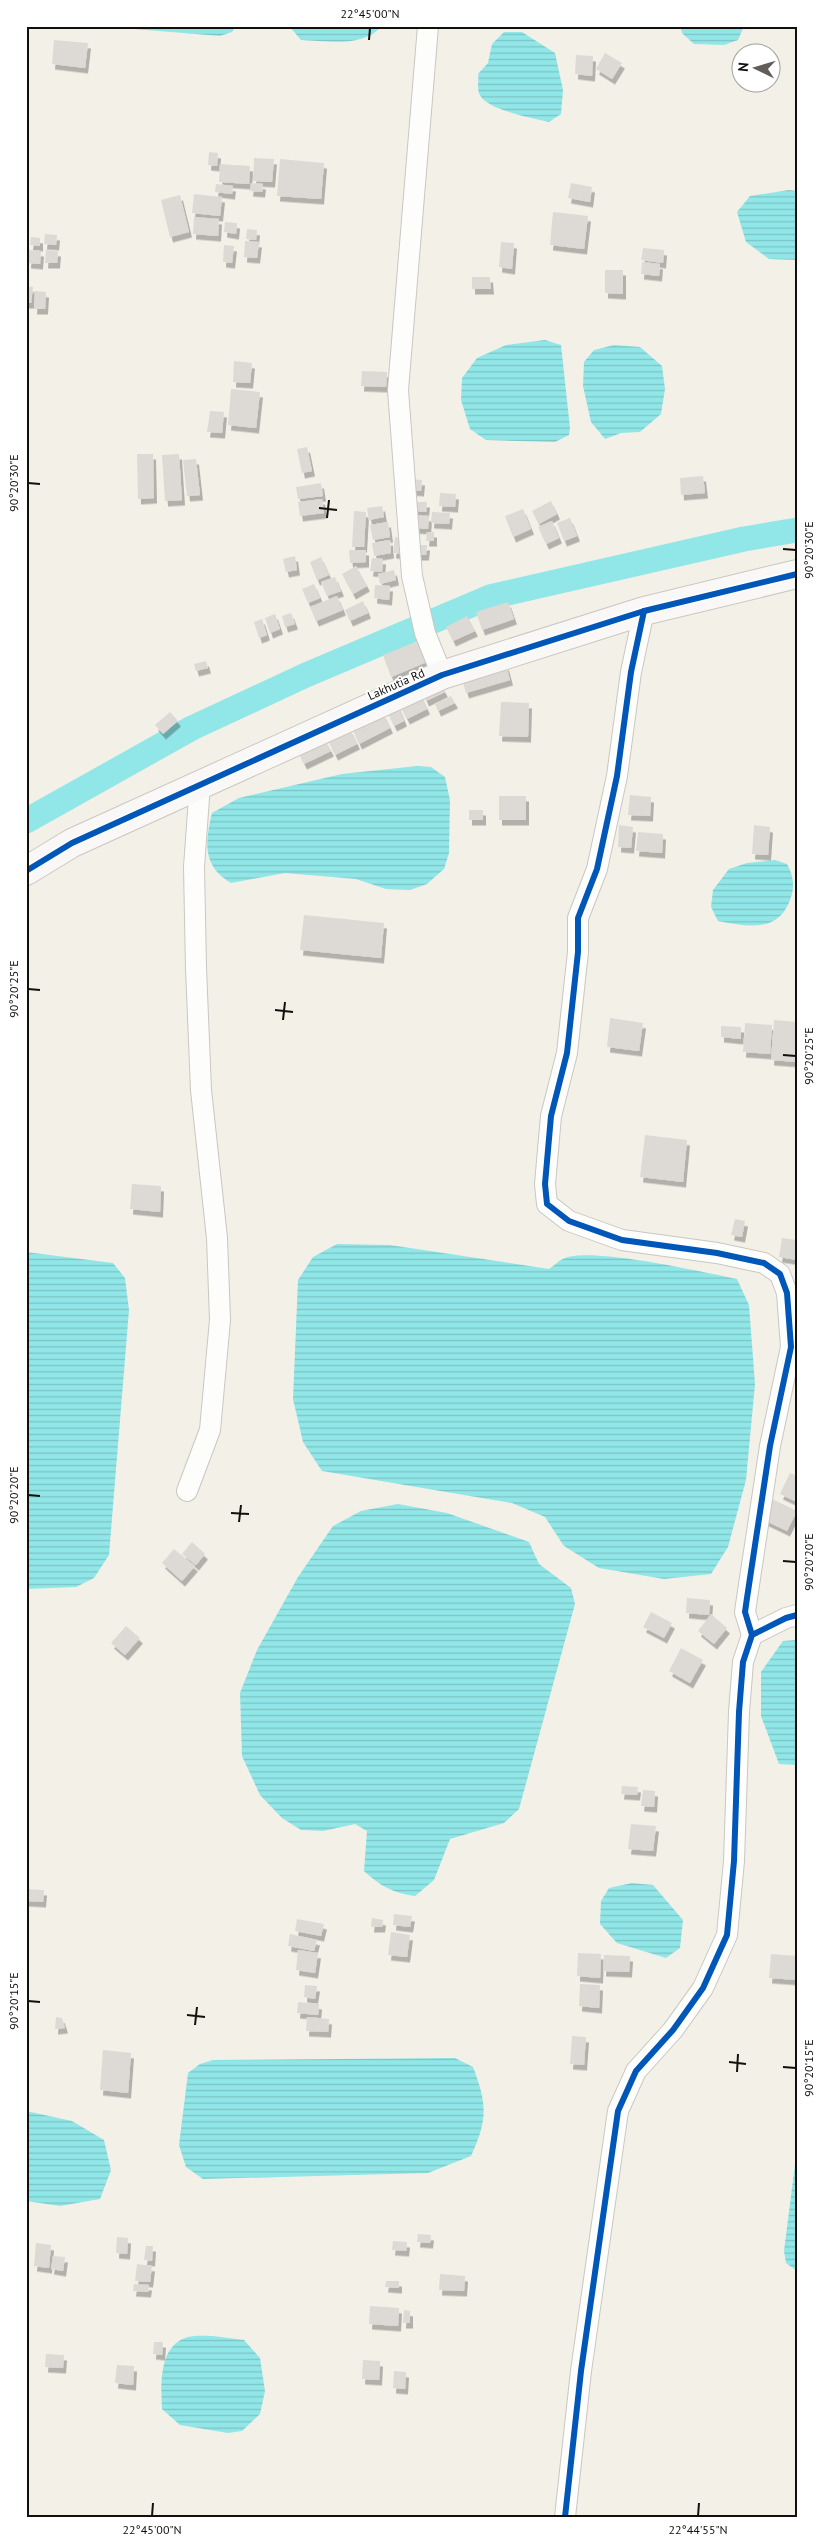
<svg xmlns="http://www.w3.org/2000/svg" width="823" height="2543" font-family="'PT Sans',sans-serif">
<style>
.water{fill:url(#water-rules)}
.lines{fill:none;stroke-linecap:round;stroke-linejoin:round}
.canal{stroke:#91e6e7;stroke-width:25}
.building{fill:#ddd9d5;filter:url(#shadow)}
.street-casing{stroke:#cac7c2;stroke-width:22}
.secondary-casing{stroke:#cac7c2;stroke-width:30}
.street{stroke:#fdfdfc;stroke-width:20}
.secondary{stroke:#faf8f6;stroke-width:28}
.cycleway-casing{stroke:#fff;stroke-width:9}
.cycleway{stroke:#0057b8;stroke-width:6}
.ticks{fill:none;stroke:#12100c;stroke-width:2}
.labels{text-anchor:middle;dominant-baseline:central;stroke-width:4;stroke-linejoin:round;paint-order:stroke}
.street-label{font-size:12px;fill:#12100c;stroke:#fff}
.neatline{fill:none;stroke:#12100c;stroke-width:2}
.ticks-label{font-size:12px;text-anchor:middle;fill:#12100c}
</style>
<defs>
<pattern id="water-rules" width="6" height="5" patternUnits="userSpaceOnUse" patternTransform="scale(1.25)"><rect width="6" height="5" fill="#91e6e7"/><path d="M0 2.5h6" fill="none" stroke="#7cc4c5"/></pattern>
<filter id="shadow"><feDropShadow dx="3" dy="5.5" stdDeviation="0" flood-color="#0004"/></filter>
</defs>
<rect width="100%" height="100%" fill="#f3f0e8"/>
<g class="water">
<polygon points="97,26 236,26 232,32 220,36"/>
<path d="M 289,26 L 382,26 C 362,48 328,41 301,40 Z"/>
<polygon points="680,26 744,26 738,40 724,45 694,44 682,33"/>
<path d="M 504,32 L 522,32 L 555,53 L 563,90 L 561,114 L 549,122 C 534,118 484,110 479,93 C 477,88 479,80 478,74 L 488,63 L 492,44 Z"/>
<polygon points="789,190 797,191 797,260 769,259 746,242 737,212 750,196"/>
<polygon points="545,340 561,345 570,428 569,435 555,442 486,440 470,429 461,400 462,378 477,358 506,345"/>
<polygon points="614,345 640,347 662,366 665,389 661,414 640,432 621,433 605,439 591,422 583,386 584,362 594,350"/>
<path d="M 417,766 L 431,767 L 445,777 L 450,800 L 449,853 L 444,869 L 427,884 L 410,890 L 386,889 L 356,879 L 285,873 L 231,883 C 202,866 205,842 212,813 L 239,798 L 342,774 Z"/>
<path d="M 775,860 L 787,864 C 793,874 795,886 791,897 C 780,933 749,927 718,921 L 711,907 L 713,890 L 729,869 L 747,863 Z"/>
<path d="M 337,1244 L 390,1245 L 549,1269 C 554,1266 559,1260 565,1258 C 593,1247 702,1272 737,1279 L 749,1305 L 755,1384 L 746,1480 L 728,1547 L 711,1574 L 664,1579 L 599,1568 L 564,1546 L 545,1517 L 512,1503 L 322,1471 L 303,1442 L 293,1399 L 298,1280 L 313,1257 Z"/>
<polygon points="26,1252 113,1263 125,1278 129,1310 109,1555 94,1578 76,1587 26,1589"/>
<path d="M 398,1504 L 447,1513 L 529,1542 L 539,1564 L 571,1588 L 575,1604 L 519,1809 L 504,1823 L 450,1839 L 434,1880 L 415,1896 C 393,1893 380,1886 364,1871 L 367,1831 L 355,1824 L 323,1831 L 301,1830 L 282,1818 L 260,1795 L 242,1756 L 240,1693 L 257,1650 L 298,1577 L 333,1526 L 361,1511 Z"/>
<polygon points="797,1640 797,1765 779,1764 761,1716 761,1672 783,1641"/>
<polygon points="632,1883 653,1885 683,1920 680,1948 666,1958 617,1943 600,1924 601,1901 609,1888"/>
<path d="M 455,2058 L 473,2067 C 487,2104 488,2119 471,2156 L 428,2173 L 203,2179 L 186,2167 L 179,2145 L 188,2073 L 200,2064 L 213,2060 Z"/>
<polygon points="26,2111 72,2121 104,2140 111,2170 100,2199 60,2206 26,2201"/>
<polygon points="797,2149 797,2271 786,2263 784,2251"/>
<path d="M 213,2336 L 244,2340 L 260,2358 L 265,2391 L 260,2414 L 242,2431 L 228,2433 L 180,2425 L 162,2409 C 161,2387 158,2348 185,2338 C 193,2335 205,2336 213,2336 Z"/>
</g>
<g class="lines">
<polyline class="canal" points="26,821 192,728 306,675 490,597 744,539 797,530"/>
</g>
<g class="building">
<polygon points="54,40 88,43 85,68 52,64"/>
<polygon points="605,53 622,63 612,79 596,69"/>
<polygon points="576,55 593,56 592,76 575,74"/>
<polygon points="209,152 218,153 217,166 208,165"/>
<polygon points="254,158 274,159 272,182 253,181"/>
<polygon points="280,159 324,163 321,199 277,196"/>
<polygon points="220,164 250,166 249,184 219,182"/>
<polygon points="251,183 263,184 262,192 250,191"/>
<polygon points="571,183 592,187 590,202 568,198"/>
<polygon points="216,184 233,186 232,194 215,192"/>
<polygon points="194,194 222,197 220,216 192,213"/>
<polygon points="180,195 189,232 170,237 161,200"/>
<polygon points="553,212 588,216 584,249 550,245"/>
<polygon points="194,217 219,219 218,236 193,234"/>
<polygon points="225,222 237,223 236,234 224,232"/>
<polygon points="247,229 257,230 256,240 246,239"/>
<polygon points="45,234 57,235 56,245 44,244"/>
<polygon points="31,237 40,238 40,246 30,245"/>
<polygon points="245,241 259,242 257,258 244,257"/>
<polygon points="501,242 514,243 512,269 499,267"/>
<polygon points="224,245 234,246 232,263 223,262"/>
<polygon points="643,248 664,250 663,263 641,260"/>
<polygon points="29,250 41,251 40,264 28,263"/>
<polygon points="46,250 58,251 57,263 45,263"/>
<polygon points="642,262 660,264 659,276 641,274"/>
<polygon points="605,270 623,270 623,294 605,293"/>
<polygon points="472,277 490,277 491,289 472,289"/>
<polygon points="26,286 33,287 31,303 26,303"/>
<polygon points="35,291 46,292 45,309 34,309"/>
<polygon points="234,361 252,363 250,383 233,382"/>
<polygon points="362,371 387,372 386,387 361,386"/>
<polygon points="231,389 260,392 256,428 228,425"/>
<polygon points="210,411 224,412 222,433 207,432"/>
<polygon points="307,447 312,471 302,473 297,449"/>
<polygon points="137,454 153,454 154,498 138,499"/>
<polygon points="179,454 182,500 165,501 162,455"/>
<polygon points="196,459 200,495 187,496 183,460"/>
<polygon points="703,476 705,493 681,495 680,478"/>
<polygon points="411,479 422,480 421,491 410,490"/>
<polygon points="321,483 323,496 298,499 296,487"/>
<polygon points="440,493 456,494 455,507 439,506"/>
<polygon points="322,499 324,513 300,516 298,502"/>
<polygon points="551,501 557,514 539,524 532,511"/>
<polygon points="415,502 427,502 426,512 415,511"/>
<polygon points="382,506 384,517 369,520 367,508"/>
<polygon points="523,509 531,529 513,537 505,516"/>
<polygon points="354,511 366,512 364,547 352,547"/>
<polygon points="432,512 450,513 449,524 431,523"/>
<polygon points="412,515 429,516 428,529 411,528"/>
<polygon points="570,518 577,536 564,541 557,523"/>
<polygon points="552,521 559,538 546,544 538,527"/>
<polygon points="388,522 390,537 373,540 370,525"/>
<polygon points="427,532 434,532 434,541 426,541"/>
<polygon points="395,537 404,538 402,554 393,553"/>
<polygon points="390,540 391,553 374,556 372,543"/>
<polygon points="416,545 427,545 426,555 416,555"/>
<polygon points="349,550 366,550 366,562 350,563"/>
<polygon points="295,556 297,570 286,572 283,559"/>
<polygon points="321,557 329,575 317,580 310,562"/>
<polygon points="372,558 383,559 382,572 370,571"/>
<polygon points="356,566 367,586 353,594 342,574"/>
<polygon points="394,570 396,580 380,584 378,574"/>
<polygon points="335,577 341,591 327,596 321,582"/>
<polygon points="314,584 320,598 308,603 302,589"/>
<polygon points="375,585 390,586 389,600 374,598"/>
<polygon points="337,596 343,610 316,621 310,607"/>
<polygon points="363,601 368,613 350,621 345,610"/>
<polygon points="508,602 514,619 482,630 476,612"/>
<polygon points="291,613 295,624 285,627 282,616"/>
<polygon points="275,614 280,629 270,633 265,618"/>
<polygon points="467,616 475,631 453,641 446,627"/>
<polygon points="262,619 267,635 259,638 254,622"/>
<polygon points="419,641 427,662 391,677 383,655"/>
<polygon points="206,661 208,668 196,671 194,664"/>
<polygon points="506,665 510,680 466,693 462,679"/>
<polygon points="440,683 445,692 426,701 422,691"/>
<polygon points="420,694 427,709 407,719 399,704"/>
<polygon points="451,696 455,703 438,711 435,704"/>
<polygon points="501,702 529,703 528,737 499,736"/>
<polygon points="397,704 404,721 394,726 386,709"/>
<polygon points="170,712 178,721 163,734 155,725"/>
<polygon points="383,713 390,728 359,744 352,728"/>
<polygon points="350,729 357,744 335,755 328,740"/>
<polygon points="325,740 331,751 304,764 298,752"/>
<polygon points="630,795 651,797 650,816 628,815"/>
<rect x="499" y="796" width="27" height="24"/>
<rect x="469" y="810" width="14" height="10"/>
<polygon points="619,825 633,827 631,848 618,847"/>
<polygon points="754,825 770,827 768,855 752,854"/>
<polygon points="638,832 663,834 662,853 636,851"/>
<polygon points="304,915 384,923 381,958 300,950"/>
<polygon points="610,1018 643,1023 639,1051 607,1047"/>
<polygon points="774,1020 797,1022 797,1062 771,1060"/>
<polygon points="745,1023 772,1025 770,1054 743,1052"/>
<polygon points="721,1026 741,1027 741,1039 721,1037"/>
<polygon points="645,1135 687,1140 683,1182 640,1177"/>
<polygon points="132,1184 161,1186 160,1212 130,1209"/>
<polygon points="735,1219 745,1221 742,1237 731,1235"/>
<polygon points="782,1238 797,1240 797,1260 779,1257"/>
<polygon points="790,1473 797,1476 797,1502 780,1494"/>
<polygon points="772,1499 797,1511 787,1531 762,1519"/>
<polygon points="192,1542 205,1554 196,1565 182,1554"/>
<polygon points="174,1549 195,1566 182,1581 162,1563"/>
<polygon points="687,1598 710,1600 709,1615 686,1613"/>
<polygon points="651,1612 672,1623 664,1638 643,1627"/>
<polygon points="711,1614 727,1628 714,1644 698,1631"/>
<polygon points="126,1626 140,1638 125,1655 111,1643"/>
<polygon points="681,1648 703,1660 690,1683 669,1671"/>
<polygon points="622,1786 638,1787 637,1795 621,1794"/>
<polygon points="643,1790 655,1791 654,1807 641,1806"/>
<polygon points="631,1824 656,1826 653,1851 628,1849"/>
<polygon points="26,1889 44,1890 43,1902 26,1901"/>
<polygon points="394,1914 412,1916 410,1927 393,1925"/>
<polygon points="372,1918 383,1920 382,1927 371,1927"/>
<polygon points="297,1919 324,1924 321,1936 295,1931"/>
<polygon points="391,1932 410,1935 407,1957 388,1955"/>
<polygon points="290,1934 317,1940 314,1951 288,1946"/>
<polygon points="298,1950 318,1953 315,1973 296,1970"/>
<polygon points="578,1953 601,1954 600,1978 577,1976"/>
<polygon points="771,1954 797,1956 797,1980 769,1978"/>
<polygon points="604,1955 630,1956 629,1972 603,1971"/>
<polygon points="580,1984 600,1985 599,2008 579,2006"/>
<polygon points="305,1985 317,1986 315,1999 304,1997"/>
<polygon points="298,2002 319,2004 318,2015 297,2013"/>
<polygon points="56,2017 62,2018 65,2028 55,2029"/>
<polygon points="307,2017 329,2019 328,2032 306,2031"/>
<polygon points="572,2036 586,2037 584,2065 570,2064"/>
<polygon points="103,2050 131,2053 128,2093 100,2090"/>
<polygon points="418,2234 431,2235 430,2243 417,2242"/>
<polygon points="117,2237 128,2238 127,2254 116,2253"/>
<polygon points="393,2241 407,2242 406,2251 392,2250"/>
<polygon points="36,2243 51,2245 49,2268 34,2266"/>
<polygon points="146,2246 153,2246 152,2261 144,2260"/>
<polygon points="53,2256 65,2257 63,2271 51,2269"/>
<polygon points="137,2264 152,2266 150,2282 135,2281"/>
<polygon points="440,2274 465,2276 464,2291 439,2290"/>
<polygon points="386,2281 399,2281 399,2288 385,2287"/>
<polygon points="134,2284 149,2285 148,2292 133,2291"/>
<polygon points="370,2306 399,2308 398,2326 369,2324"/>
<polygon points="404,2310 410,2311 410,2323 403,2323"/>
<polygon points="154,2342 163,2342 162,2355 153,2354"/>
<polygon points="46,2354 64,2355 63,2368 45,2367"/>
<polygon points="363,2360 380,2361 379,2380 362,2379"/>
<polygon points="117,2365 134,2366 133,2385 115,2383"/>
<polygon points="394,2371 406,2372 405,2389 393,2388"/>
</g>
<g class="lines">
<g class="street-casing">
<g id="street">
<polyline points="428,26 398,390 412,576 425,633 442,675"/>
<polyline points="644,611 631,672 617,776 597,869 578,918 578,952 567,1053 551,1116 545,1184 547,1204 569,1221 622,1240 717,1253 764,1263 780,1274 787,1293 791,1347 770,1446 747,1598 745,1612 752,1635"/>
<polyline points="187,1491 210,1430 220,1320 217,1238 201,1090 196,968 194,867 200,784"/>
<polyline points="565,2517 581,2371 618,2111 636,2071 673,2030 703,1988 727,1935 734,1861 739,1712 743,1662 752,1635 786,1618 797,1615"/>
</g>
</g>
<g class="secondary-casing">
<polyline id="secondary" points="26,871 72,843 442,675 644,611 797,574"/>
</g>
<use href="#street" class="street"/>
<use href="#secondary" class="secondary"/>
<g class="cycleway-casing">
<g id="cycleway">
<polyline points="644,611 631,672 617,776 597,869 578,918 578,952 567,1053 551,1116 545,1184 547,1204 569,1221 622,1240 717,1253 764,1263 780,1274 787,1293 791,1347 770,1446 747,1598 745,1612 752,1635"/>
<polyline points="26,871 72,843 442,675 644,611 797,574"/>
<polyline points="565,2517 581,2371 618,2111 636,2071 673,2030 703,1988 727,1935 734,1861 739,1712 743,1662 752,1635 786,1618 797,1615"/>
</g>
</g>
<use href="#cycleway" class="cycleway"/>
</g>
<path class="ticks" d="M 369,40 L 370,28M 28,483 L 40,484M 319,508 L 337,510M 327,518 L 329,500M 783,549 L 796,550M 28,989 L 40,990M 275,1010 L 293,1012M 283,1020 L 285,1002M 783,1055 L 796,1056M 28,1495 L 40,1496M 231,1513 L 249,1514M 239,1522 L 241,1505M 783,1561 L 796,1562M 28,2001 L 40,2002M 187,2015 L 205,2017M 195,2025 L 197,2007M 729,2062 L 746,2064M 783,2067 L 796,2068M 737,2072 L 738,2054M 152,2516 L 153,2503M 698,2516 L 699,2503"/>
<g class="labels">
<g class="street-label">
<text transform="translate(396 684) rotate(-24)">Lakhutia Rd</text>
</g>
</g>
<rect width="823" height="2543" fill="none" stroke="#ffffff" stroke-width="55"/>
<g transform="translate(756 68) rotate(275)"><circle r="24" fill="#ffffff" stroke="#a09f9e"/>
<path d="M0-4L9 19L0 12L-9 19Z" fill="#615e59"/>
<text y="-8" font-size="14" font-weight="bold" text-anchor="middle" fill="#12100c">N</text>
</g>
<rect x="28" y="28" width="768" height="2488" class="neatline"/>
<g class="ticks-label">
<text x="370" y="18">22°45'00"N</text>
<text transform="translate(14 483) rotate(-90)" y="4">90°20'30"E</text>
<text transform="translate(809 550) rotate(-90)" y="4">90°20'30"E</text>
<text transform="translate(14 989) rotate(-90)" y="4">90°20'25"E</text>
<text transform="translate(809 1056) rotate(-90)" y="4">90°20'25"E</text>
<text transform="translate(14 1495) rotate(-90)" y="4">90°20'20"E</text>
<text transform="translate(809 1562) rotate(-90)" y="4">90°20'20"E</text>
<text transform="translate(14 2001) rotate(-90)" y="4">90°20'15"E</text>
<text transform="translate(809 2068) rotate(-90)" y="4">90°20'15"E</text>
<text x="152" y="2534">22°45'00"N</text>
<text x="698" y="2534">22°44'55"N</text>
</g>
</svg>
